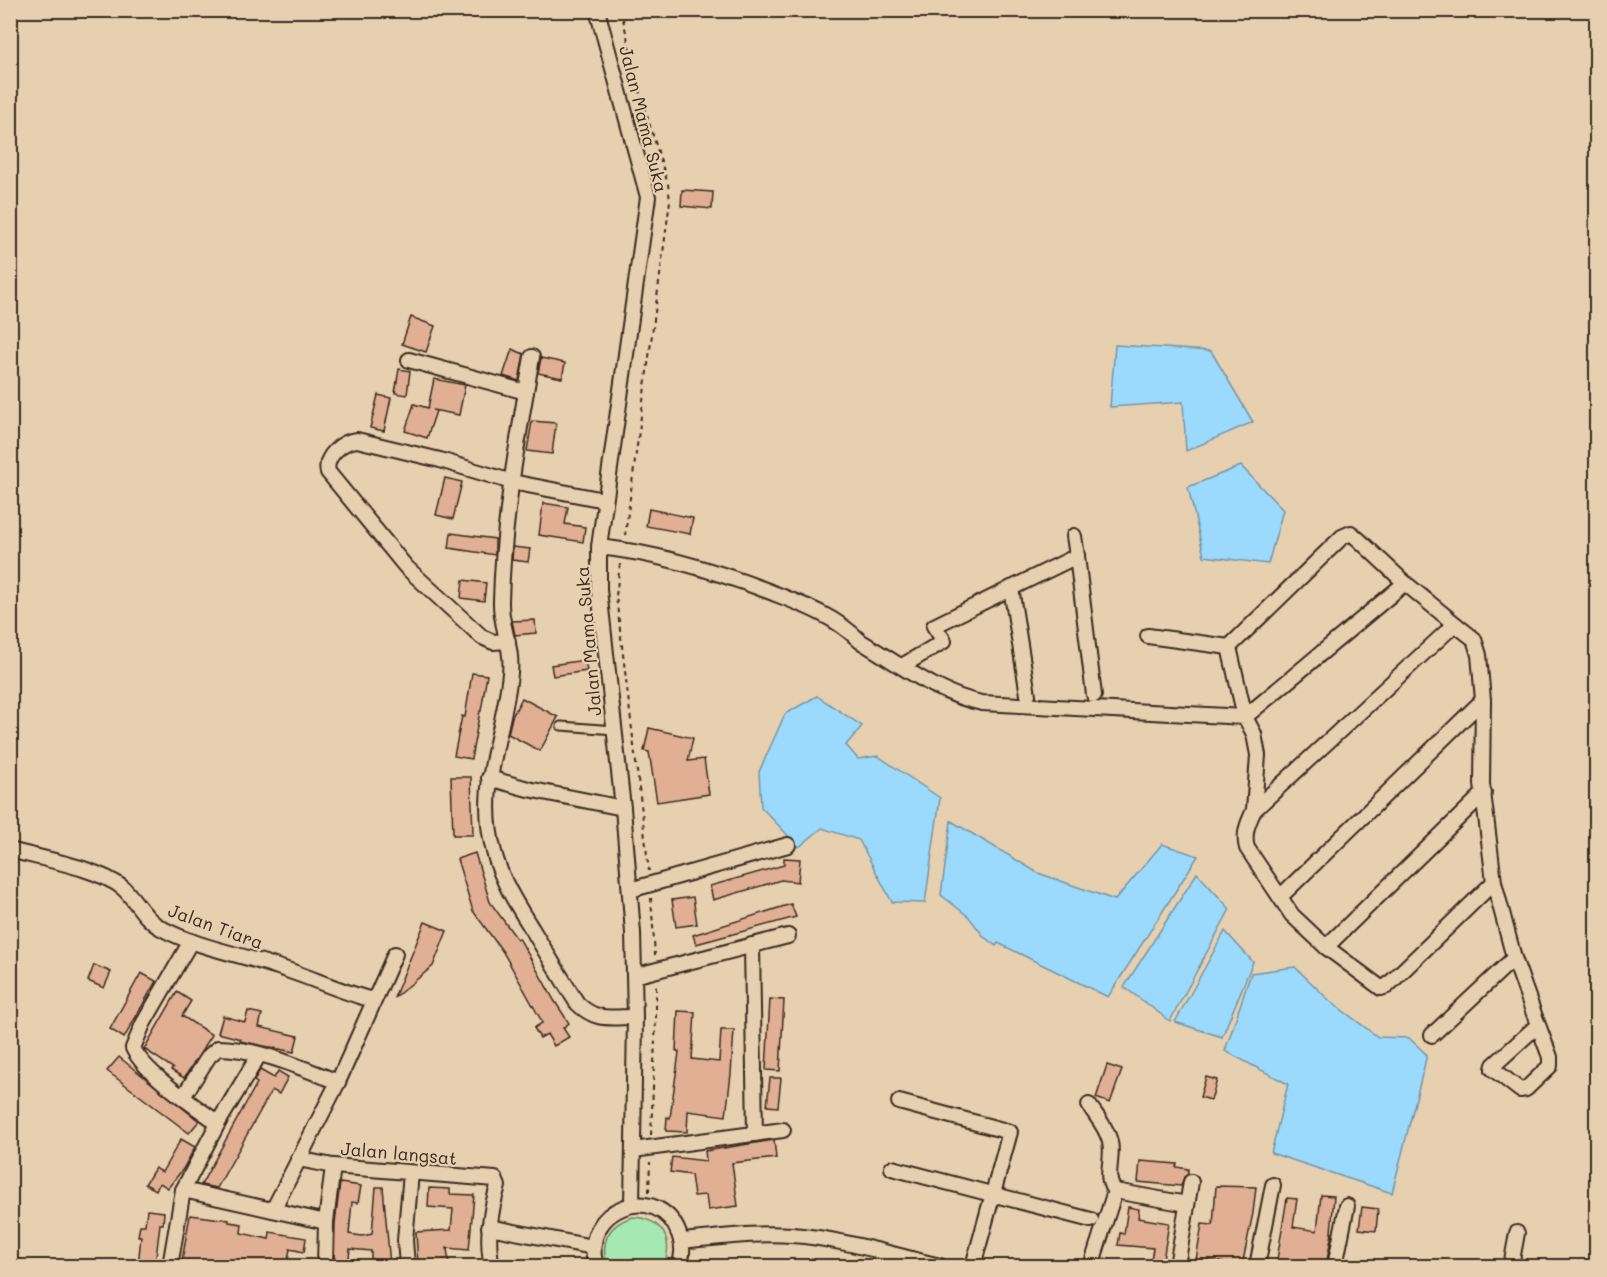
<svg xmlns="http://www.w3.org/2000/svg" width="1607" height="1277" font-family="Mali,sans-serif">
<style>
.green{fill:#a6e8b2;stroke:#708968;stroke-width:1.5}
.water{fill:#9bdafc;stroke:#7594a3;stroke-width:1.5}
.building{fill:#e0af94;stroke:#3b2a1e;stroke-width:1.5}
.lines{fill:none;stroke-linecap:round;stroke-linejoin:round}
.lane-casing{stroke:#3b2a1e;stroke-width:11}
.street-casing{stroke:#3b2a1e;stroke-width:18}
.path{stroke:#3b2a1e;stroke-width:2;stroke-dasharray:4.5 4.5;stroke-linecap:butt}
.lane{stroke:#e7d0b0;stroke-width:7}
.street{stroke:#e7d0b0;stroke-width:14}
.labels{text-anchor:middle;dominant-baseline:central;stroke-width:4.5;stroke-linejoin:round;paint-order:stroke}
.street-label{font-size:18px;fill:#3b2a1e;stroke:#e7d0b0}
</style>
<rect width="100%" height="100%" fill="#e7d0b0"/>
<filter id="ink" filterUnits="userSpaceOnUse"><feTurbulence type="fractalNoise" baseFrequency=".0167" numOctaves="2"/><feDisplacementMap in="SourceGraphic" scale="12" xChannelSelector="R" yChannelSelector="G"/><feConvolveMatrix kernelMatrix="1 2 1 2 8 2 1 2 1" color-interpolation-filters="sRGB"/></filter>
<g filter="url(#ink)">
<path class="green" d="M 633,1217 C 662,1219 675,1240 663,1266 L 608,1266 C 599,1243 608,1224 633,1217 Z"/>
<g class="water">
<polygon points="1115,345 1211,351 1253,422 1186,451 1183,402 1110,407"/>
<polygon points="1241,466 1283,510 1268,564 1204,556 1188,487"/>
<polygon points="817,696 862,726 846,745 858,759 878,756 940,798 925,903 892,902 859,840 822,828 799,847 761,807 759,772 785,714"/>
<polygon points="951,821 1038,873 1115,900 1162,844 1198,856 1108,997 998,943 996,946 984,937 969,917 941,895"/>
<polygon points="1197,873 1230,909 1170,1021 1124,987"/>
<polygon points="1225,931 1253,962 1222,1037 1175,1022"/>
<polygon points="1295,967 1330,1001 1378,1037 1409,1038 1427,1055 1392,1193 1271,1153 1288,1084 1225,1051 1251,973"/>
</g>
<g class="building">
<polygon points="682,190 713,192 712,209 681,206"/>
<polygon points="411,317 435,326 426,352 402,344"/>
<polygon points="512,349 524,354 519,381 503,376"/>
<polygon points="541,358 565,363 562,378 538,373"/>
<polygon points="399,369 410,371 407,395 395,393"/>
<polygon points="434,379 465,385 459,415 433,410 436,411 427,438 405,431 414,404 428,408"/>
<polygon points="378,395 391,398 384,431 370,428"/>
<polygon points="532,421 556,423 552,454 527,451"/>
<polygon points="445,478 462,482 453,519 436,515"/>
<polygon points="543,503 568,507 565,524 585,527 583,542 539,535"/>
<polygon points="649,509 693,518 690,534 646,526"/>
<polygon points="451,533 495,539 495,555 449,548"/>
<polygon points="513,547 530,549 528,562 512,560"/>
<polygon points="463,580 486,583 484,601 461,598"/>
<polygon points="535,620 536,633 515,635 512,621"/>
<polygon points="585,660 587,671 553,676 551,665"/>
<polygon points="472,673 487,675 481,711 480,711 471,759 454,756 462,716 465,717"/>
<polygon points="522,698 558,717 540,751 508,734 512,717"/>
<polygon points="649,728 693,738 688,761 704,759 709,794 657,802 649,752 644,751"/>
<polygon points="451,777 471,777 473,835 453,835"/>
<polygon points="475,853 490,902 517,939 519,938 554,1000 569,1023 563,1028 569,1037 554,1046 547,1034 540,1038 534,1028 542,1023 541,1020 503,952 473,911 457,859"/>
<polygon points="784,858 800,859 798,882 781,880 713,900 710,886 784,865"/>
<polygon points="693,897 697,924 676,927 672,900"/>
<polygon points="791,904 796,917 696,944 693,935"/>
<polygon points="425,922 447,931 433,966 394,998"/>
<polygon points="94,965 111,972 104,988 88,981"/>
<polygon points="141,973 156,981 124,1038 110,1029"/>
<polygon points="177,992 191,1001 182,1016 212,1035 184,1078 171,1070 173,1068 144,1049"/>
<polygon points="770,999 784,1000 780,1071 766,1070"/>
<polygon points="248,1011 262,1014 259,1027 298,1036 294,1052 240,1041 241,1039 218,1033 223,1016 245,1022"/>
<polygon points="678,1011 695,1012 692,1059 719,1062 721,1030 734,1030 731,1074 726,1116 688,1111 687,1132 666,1131 667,1117 670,1118 679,1052 676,1051"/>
<polygon points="119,1057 199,1121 189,1133 107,1071"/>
<polygon points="1107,1065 1122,1070 1110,1103 1096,1098"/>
<polygon points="260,1070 274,1078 278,1071 288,1077 279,1094 272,1090 217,1188 201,1185 257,1083 254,1081"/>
<polygon points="1206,1077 1217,1080 1211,1100 1200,1097"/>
<polygon points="770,1078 781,1078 778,1107 767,1106"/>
<polygon points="181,1139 195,1147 183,1169 168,1188 160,1183 156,1190 145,1184 155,1168 162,1172"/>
<polygon points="774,1140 776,1158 732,1163 738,1206 708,1210 706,1195 694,1196 691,1175 670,1172 672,1157 706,1161 705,1151"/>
<polygon points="1140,1161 1177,1164 1176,1167 1188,1169 1188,1174 1184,1177 1181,1186 1138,1182"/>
<polygon points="340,1183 361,1186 358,1203 352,1202 349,1234 362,1236 372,1234 376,1187 383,1187 390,1265 373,1266 371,1265 371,1251 350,1249 348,1266 334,1266 335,1223"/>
<polygon points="1216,1186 1256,1187 1253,1213 1242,1266 1209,1260 1208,1266 1195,1266 1202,1224 1213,1225"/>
<polygon points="429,1188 450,1189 450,1194 474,1195 469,1250 447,1248 449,1264 418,1266 416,1232 451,1230 453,1209 428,1207"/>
<polygon points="1321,1195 1334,1196 1331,1233 1332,1233 1326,1266 1292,1263 1291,1266 1276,1266 1287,1198 1297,1199 1293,1227 1317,1231"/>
<polygon points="1128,1207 1139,1209 1138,1218 1169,1223 1162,1266 1150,1266 1153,1248 1118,1245 1120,1233 1124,1234"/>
<polygon points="1362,1207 1378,1209 1376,1231 1359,1229"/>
<polygon points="147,1210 164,1212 163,1224 160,1224 155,1266 138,1266 141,1236 138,1236 140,1225 145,1225"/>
<polygon points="190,1215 229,1220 229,1222 242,1224 241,1233 269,1239 270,1232 306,1238 304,1252 290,1249 287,1266 181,1266"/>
</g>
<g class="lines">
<g class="lane-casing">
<polyline id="lane" points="561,726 615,730"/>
</g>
<g class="street-casing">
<g id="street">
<polyline points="597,10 648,197 599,547 599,590 623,808 633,933 635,1017 632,1205"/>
<path d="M 532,357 C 518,438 503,519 501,601 C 500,627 513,645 510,673 C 504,737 476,785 494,852 C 501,880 517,905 532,929 C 547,954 562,979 577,1003 C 596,1022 610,1017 635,1017"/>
<polyline points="409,360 526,392"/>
<polyline points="1074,536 1077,556"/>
<path d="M 599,547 C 657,553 713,570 768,591 C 801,604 834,615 860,641 C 899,664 937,694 982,703 L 1245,717 L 1254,734 L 1258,755 L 1254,810 L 1455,624 L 1474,639 L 1479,655 L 1483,700 L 1482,784 L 1494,882 L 1514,958 L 1538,1025 L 1494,1065 L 1493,1069 L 1520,1090 L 1526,1089 L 1550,1066 L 1550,1057 L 1538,1025"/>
<polyline points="1405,583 1245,717 1229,647 1342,537 1351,533 1358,539 1405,583 1455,624"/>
<polyline points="1011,588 1028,695"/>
<polyline points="1148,636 1229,647"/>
<path d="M 508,641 L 493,642 L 482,637 L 406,567 L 328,472 C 324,457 342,441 357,440 L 440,460 L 512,482 L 604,500"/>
<polyline points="902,666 944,641 934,626 1077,556 1094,695"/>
<polyline points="489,778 528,789 623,808"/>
<path d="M 1254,810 C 1248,823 1243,834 1247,848 L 1292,915 L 1326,947 L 1381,988 L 1387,986 L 1494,882"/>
<path d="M 10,850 C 42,859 99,868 123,888 C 136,900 144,919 161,928 C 196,947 239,954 278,967 C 310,977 341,992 373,1000"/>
<polyline points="630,890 788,845"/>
<polyline points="1280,897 1483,700"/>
<path d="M 191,941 L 143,1024 L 133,1048 C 145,1074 194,1105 218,1123"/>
<polyline points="752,945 755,1134"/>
<polyline points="1326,947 1484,793"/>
<polyline points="634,976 788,936"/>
<polyline points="1432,1035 1514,958"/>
<path d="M 183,1097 L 209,1056 L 218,1048 C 257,1048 302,1068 338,1082"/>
<polyline points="899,1102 1010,1132 973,1266"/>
<path d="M 1089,1105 C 1096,1116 1107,1128 1110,1142 C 1114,1159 1103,1178 1115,1191 L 1091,1266"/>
<polyline points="633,1150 783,1130"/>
<path d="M 298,1159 L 333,1166 L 495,1179 L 498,1186 C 490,1212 486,1239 492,1266"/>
<polyline points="892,1168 1091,1220"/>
<polyline points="183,1190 326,1222"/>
<polyline points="1115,1191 1187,1204"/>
<polyline points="273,1210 338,1082 395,954"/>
<polyline points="489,1227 593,1247"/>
<path d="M 681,1241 C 718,1238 755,1232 792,1235 C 838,1238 894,1255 940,1266"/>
<polyline points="170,1266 183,1190 218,1123 259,1055"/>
<polyline points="325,1266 326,1222 333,1166"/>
<polyline points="407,1266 405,1240 411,1173"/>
<path d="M 596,1266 C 578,1208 659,1179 679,1234 C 683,1244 683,1256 679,1266"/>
<polyline points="879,1266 882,1252"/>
<polyline points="1177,1266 1191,1182"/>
<polyline points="1257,1266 1273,1185"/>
<polyline points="1335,1266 1347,1206"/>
<polyline points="1511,1266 1517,1233"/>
</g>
</g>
<g class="path">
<polyline points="621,10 639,90 668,184 670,201 625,535"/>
<polyline points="620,564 616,596 649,871"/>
<polyline points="651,898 655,955"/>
<polyline points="651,1135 656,1017 656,985"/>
<polyline points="649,1192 650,1162"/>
</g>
<use href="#lane" class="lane"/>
<use href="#street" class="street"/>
</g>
</g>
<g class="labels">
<g class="street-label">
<text transform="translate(644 119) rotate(76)">Jalan Mama Suka</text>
<text transform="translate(588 641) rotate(-95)">Jalan Mama Suka</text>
<text transform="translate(216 926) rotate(20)">Jalan Tiara</text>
<text transform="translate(399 1153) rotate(5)">Jalan langsat</text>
</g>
</g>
<rect width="1607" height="1277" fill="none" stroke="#e7d0b0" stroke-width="36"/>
<rect x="18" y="18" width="1571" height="1241" fill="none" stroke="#3b2a1e" stroke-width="2" filter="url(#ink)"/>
</svg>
